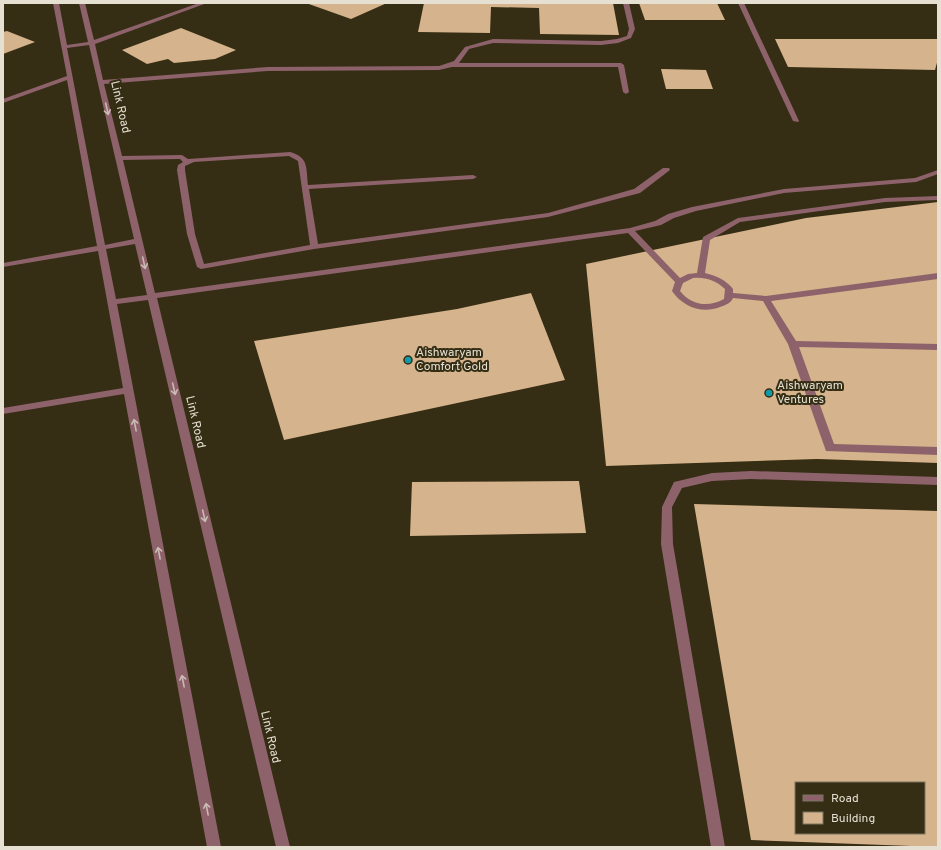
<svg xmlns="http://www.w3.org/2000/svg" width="941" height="850" font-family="Overpass,sans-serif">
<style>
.building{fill:#d5b38c;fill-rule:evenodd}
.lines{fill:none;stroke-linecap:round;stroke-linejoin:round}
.minor{fill:#8d626a;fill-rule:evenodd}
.oneway{stroke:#cbbab3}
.culture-dot{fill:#0f9aa8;stroke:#352d14;stroke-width:1.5}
.labels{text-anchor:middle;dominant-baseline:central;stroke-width:4;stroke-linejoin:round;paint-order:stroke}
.street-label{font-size:12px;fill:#e5e0d2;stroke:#352d14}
.poi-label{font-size:12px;fill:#e5e0d2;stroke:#352d14;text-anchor:start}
</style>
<rect width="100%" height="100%" fill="#352d14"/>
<g class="building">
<polygon points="306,3 387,3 351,19"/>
<polygon points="424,3 613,3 619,35 540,34 539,8 491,7 490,33 418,32"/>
<polygon points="639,3 717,3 725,20 645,20"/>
<polygon points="181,28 236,50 215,59 174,63 168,59 147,64 122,50"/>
<polygon points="7,31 35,42 3,54 3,32"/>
<polygon points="775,39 938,39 938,59 935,70 788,67"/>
<polygon points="661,69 706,70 713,89 666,89"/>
<polygon points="938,202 938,463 817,459 606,466 586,264 806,218"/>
<polygon points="531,293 565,380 284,440 254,341 457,309"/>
<polygon points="579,481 586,533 410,536 412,482"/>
<path d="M 694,504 L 938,511 L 938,847 L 751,840 ZM 796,783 L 924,783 L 924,833 L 796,833 Z"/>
</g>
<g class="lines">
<g class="minor">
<path d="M 53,3 L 59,3 L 67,45 L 88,42 L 79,3 L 85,3 L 94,40 L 199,3 L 207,3 L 95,44 L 103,80 L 268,67 L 439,66 L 454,61 L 465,47 L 493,39 L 601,41 L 617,39 L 627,36 L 629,29 L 623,3 L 629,3 L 635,29 L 631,38 L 618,43 L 601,45 L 493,43 L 469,49 L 459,63 L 621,63 L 624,65 L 629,92 L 626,94 L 623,92 L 618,67 L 452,67 L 439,70 L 268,71 L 104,84 L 122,156 L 182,155 L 188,159 L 290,152 C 309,157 306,168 308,185 L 473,175 L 477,177 L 473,179 L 309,189 L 318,244 L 548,213 L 634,189 L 663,168 L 669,168 L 670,170 L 640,193 L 548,217 L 314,249 L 201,269 L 197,267 L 187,234 L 177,170 L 178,165 L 183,162 L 180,159 L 123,160 L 155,293 L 630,228 L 655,221 L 668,214 L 692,207 L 784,189 L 915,178 L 938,170 L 938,174 L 916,182 L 784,193 L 696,211 L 674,218 L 661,225 L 635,231 L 680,278 L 688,274 L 697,273 L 703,237 L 738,218 L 885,198 L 938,196 L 938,200 L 885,202 L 740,222 L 710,240 L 705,273 C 717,276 726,280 733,289 L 733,293 L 766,296 L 938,273 L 938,279 L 771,301 L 796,341 L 938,344 L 938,350 L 799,347 L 834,444 L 938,447 L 938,455 L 826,451 L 788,344 L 763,301 L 733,298 C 731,303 726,305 720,307 C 702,314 683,307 672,291 L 675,282 L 628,233 L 157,298 L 290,847 L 276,847 L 148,300 L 117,304 L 221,847 L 207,847 L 124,394 L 3,414 L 3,408 L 123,388 L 98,251 L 3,267 L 3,263 L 97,246 L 67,80 L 3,103 L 3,99 L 67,76 ZM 89,45 L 134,239 L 105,245 L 67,48 ZM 289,156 L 298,161 L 310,245 L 204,264 L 195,234 L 185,170 L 185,166 L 194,162 ZM 135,244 L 147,295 L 116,299 L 106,249 ZM 693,278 C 706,277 715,280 725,289 L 724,299 C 708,308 691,305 680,291 L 683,283 Z"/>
<polygon points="738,3 744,3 799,121 798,122 793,121"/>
<polygon points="751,471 938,477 938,485 751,479 712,481 682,488 672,507 673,544 725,847 711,847 661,544 662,507 674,482 712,473"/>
</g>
</g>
<defs><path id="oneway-shaft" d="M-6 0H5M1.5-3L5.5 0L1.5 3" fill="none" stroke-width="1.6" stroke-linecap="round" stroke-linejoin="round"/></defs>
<g class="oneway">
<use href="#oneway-shaft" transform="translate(107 109) rotate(77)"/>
<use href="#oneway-shaft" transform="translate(144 263) rotate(77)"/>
<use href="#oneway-shaft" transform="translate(174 389) rotate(77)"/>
<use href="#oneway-shaft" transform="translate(135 425) rotate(-101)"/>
<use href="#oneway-shaft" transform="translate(204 516) rotate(77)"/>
<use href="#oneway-shaft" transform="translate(159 553) rotate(-101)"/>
<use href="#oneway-shaft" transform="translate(183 681) rotate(-101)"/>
<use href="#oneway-shaft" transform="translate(207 809) rotate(-101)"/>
</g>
<g class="culture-dot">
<circle cx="408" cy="360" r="4"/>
<circle cx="769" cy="393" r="4"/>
</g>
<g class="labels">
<g class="street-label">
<text transform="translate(120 107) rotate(77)">Link Road</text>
<text transform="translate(195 422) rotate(77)">Link Road</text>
<text transform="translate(270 737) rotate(77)">Link Road</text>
</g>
<g class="poi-label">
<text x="416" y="353">Aishwaryam<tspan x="416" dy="14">Comfort Gold</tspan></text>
<text x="777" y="386">Aishwaryam<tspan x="777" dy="14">Ventures</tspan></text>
</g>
</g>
<rect width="941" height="850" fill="none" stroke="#e5e0d2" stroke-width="8"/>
<rect x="795" y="782" width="130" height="52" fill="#352d14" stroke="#7b7560"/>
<rect x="803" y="795" width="20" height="6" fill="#8d626a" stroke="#7b7560"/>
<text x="831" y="802" font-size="12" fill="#e5e0d2">Road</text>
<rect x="803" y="812" width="20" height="12" fill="#d5b38c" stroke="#7b7560"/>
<text x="831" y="822" font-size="12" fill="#e5e0d2">Building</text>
</svg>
